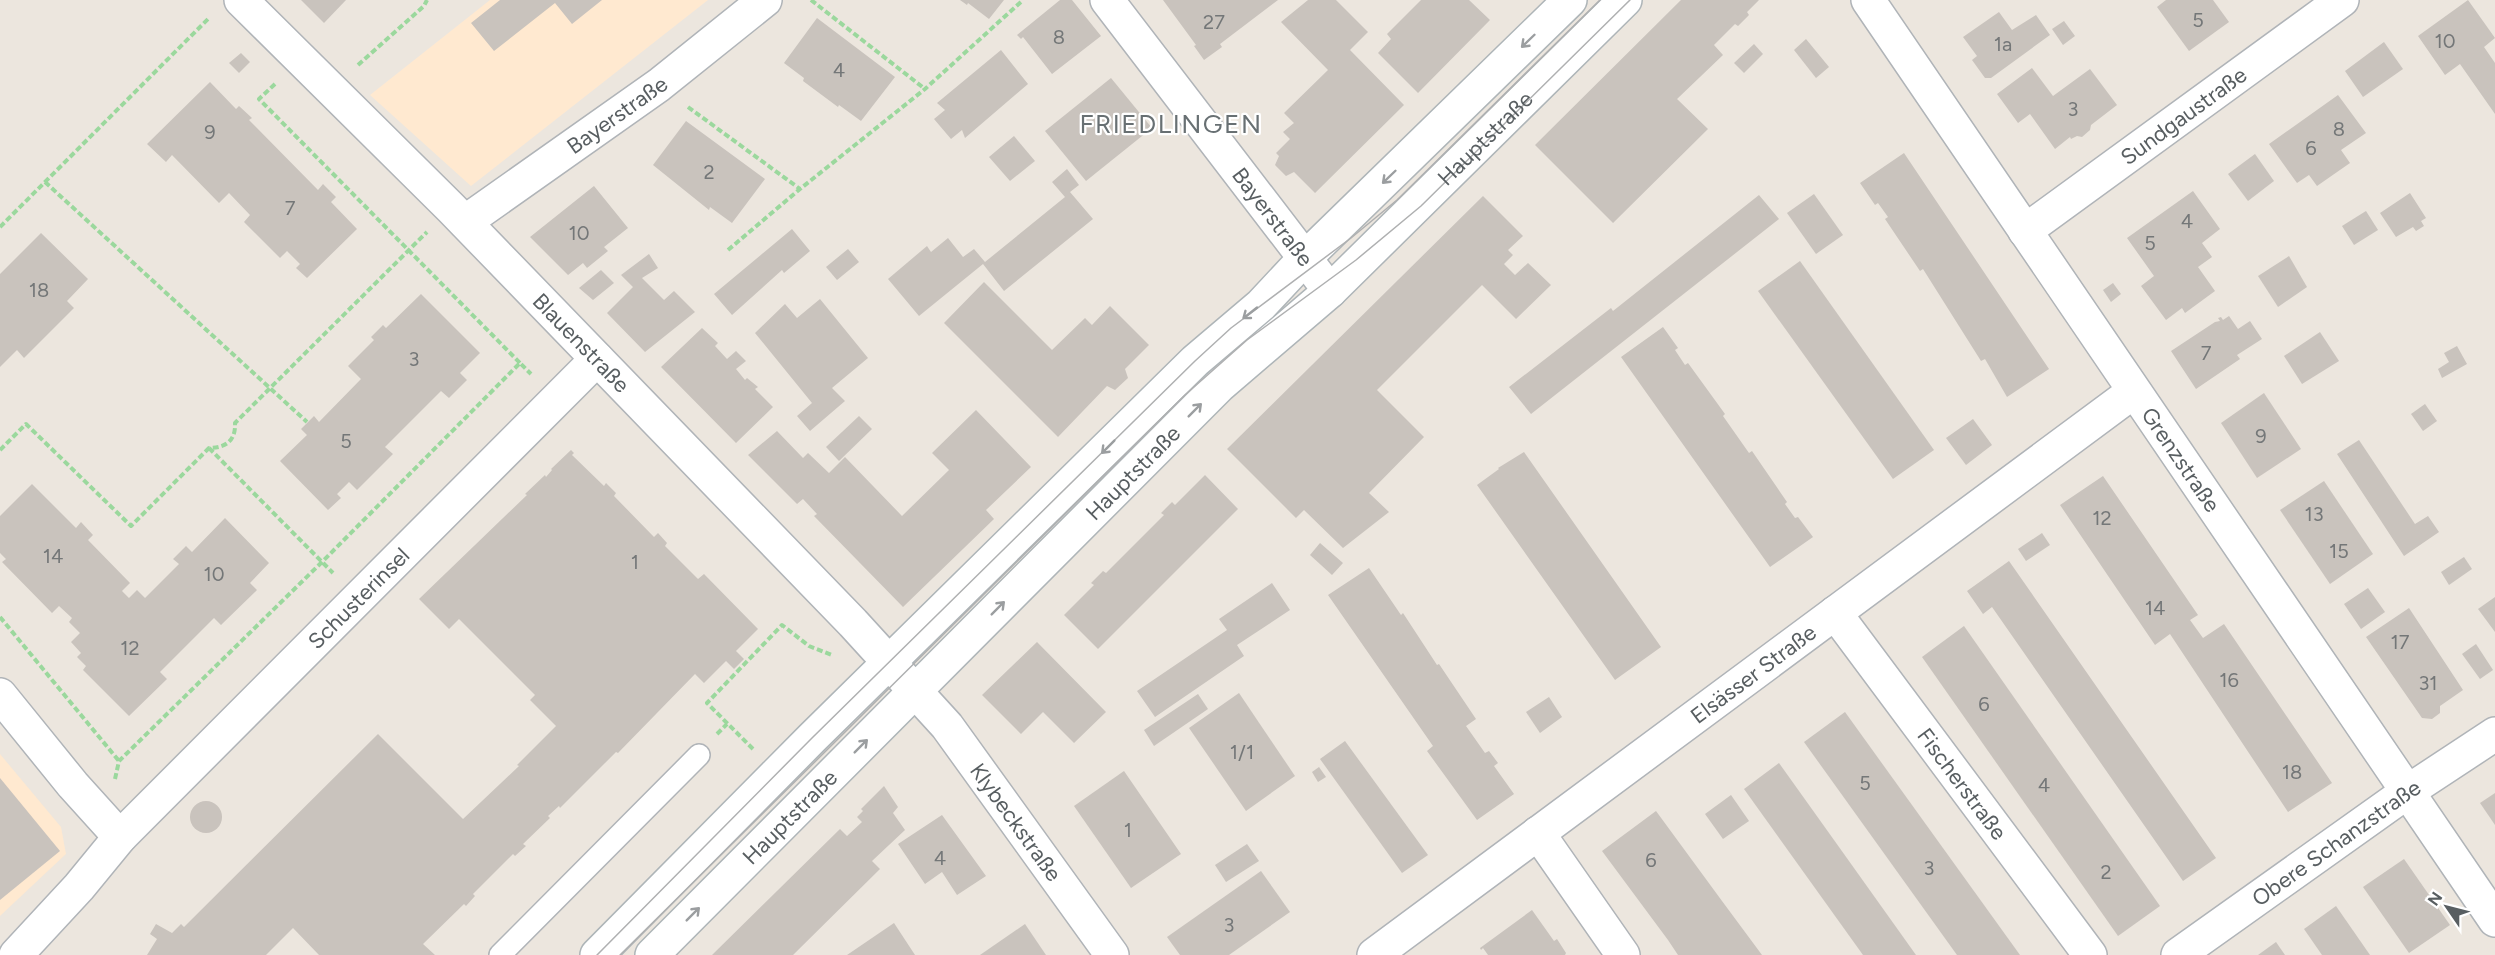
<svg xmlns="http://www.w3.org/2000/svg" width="2495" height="955" font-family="Figtree,sans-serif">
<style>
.commercial{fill:#ffe9d0}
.building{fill:#c9c3bd}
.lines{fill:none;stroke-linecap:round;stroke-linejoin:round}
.service-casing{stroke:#b0b4b8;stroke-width:24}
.minor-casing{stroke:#b0b4b8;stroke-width:36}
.secondary-casing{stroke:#aeb5b8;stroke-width:36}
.path{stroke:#9bd89d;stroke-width:4;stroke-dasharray:6 3;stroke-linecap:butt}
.service{stroke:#fff;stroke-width:21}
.minor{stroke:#fff;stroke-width:33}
.secondary{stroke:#fff;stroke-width:33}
.tram{stroke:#afb0b1;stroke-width:1.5}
.oneway{stroke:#9b9ea0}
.labels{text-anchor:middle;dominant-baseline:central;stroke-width:4.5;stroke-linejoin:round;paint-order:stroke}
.number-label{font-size:20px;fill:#747778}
.street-label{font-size:22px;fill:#585e61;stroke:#fff}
.quarter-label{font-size:26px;letter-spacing:1.5px;fill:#687073;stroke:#fff}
</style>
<rect width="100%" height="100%" fill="#ece6de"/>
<g class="commercial">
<polygon points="490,0 708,0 471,186 370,95"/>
<polygon points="0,754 61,827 66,854 0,916"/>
</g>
<g class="building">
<polygon points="301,0 346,0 324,23"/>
<polygon points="500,0 602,0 572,24 555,3 494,51 471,23"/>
<polygon points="960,0 1004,0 989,19 968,3 967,5"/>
<polygon points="1060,0 1072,0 1101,36 1052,74 1023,37 1021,39 1017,35"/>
<polygon points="1163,0 1278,0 1220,44 1222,47 1204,60 1194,46 1196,45"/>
<polygon points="1308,0 1336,0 1368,32 1350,50 1404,105 1315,193 1294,172 1286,176 1275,165 1279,156 1276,153 1290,139 1283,132 1294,123 1284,113 1328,70 1281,22"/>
<polygon points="1421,0 1469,0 1490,20 1418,93 1378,53 1391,39 1387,34"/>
<polygon points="1681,0 1759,0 1747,12 1749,15 1738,26 1735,24 1714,45 1723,55 1677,99 1708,129 1613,223 1535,145"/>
<polygon points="2166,0 2213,0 2229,22 2189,51 2157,7"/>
<polygon points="2468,0 2495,38 2484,47 2495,63 2495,114 2460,64 2445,75 2418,36"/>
<polygon points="1999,12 2012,30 2036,15 2050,35 1991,78 1985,78 1972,60 1977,56 1963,37"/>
<polygon points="817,18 895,77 861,121 839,105 838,107 803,81 804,78 784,63"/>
<polygon points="2064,21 2075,36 2063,45 2052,29"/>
<polygon points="1806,39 1829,67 1816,78 1794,50"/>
<polygon points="2384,42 2403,69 2363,97 2345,71"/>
<polygon points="1754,44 1763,54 1744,73 1734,63"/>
<polygon points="1001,50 1028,84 965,138 962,130 951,139 934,119 945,110 937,103"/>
<polygon points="241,53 250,62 239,73 229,63"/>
<polygon points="2032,68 2053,96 2090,69 2117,105 2091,125 2090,130 2082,137 2077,136 2071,139 2070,137 2055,149 2030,114 2018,123 1997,94"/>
<polygon points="1111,78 1152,128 1086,181 1045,131"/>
<polygon points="210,82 236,109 239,106 252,118 249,120 318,190 323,184 336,197 331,202 357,229 307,278 296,268 300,264 287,251 280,258 244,222 250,215 229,193 219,203 172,155 166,162 147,144"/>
<polygon points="2338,95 2366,133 2341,150 2350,163 2317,186 2309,175 2297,183 2269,144"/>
<polygon points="686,121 765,179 732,223 710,207 709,210 653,165"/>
<polygon points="1014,136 1035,161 1010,181 989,157"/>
<polygon points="1904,153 2049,369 2007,397 1985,359 1981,361 1923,269 1920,271 1885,219 1888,217 1878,203 1875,205 1860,183"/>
<polygon points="2255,154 2274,181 2248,201 2228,174"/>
<polygon points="1067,169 1079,185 1070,192 1093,219 1004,291 983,264 919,316 888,279 927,246 931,252 948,238 963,257 974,249 985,262 1065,197 1052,182"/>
<polygon points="594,186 628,228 604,247 608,251 587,268 583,263 568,275 530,237"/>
<polygon points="2193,191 2220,229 2202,243 2212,257 2198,267 2215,291 2185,313 2182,308 2166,320 2141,286 2154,276 2127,238"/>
<polygon points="2410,193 2426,218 2421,221 2424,226 2416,231 2413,227 2396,237 2380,213"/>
<polygon points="1814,194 1843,235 1816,254 1787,213"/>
<polygon points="1759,195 1779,219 1531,414 1509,387 1611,308 1613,311"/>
<polygon points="1483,196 1523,236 1508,250 1513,255 1504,264 1515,275 1528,263 1551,285 1516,319 1482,285 1377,390 1424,437 1369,493 1389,512 1343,548 1304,510 1296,518 1227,449"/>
<polygon points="2366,211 2378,230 2354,245 2342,226"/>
<polygon points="792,229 810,251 784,273 782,270 732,315 714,294"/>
<polygon points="41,233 88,279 67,301 74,308 24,358 17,350 0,367 0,274"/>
<polygon points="848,249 859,262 837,280 826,267"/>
<polygon points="649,254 658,268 642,278 664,300 674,291 695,312 645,352 607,313 633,287 621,275"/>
<polygon points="2289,256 2307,287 2278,307 2258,276"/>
<polygon points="1800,261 1934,450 1893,479 1758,291"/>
<polygon points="601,270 614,283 593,300 579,288"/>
<polygon points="984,282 1052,350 1085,318 1092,325 1110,306 1149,345 1125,369 1128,378 1115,390 1107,386 1058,437 944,323"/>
<polygon points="2113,283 2121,294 2111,302 2103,290"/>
<polygon points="421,294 480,353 460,373 467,380 449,398 441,391 385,447 393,454 357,490 349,482 337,494 341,498 328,510 280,461 307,435 301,429 314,416 319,422 361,379 348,366 374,340 371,337 383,325 386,328"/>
<polygon points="820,299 868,358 832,388 845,401 810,431 797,416 812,403 755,333 785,304 797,318"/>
<polygon points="2229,316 2238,329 2250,321 2262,339 2237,355 2240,359 2196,389 2171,351 2215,322 2220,321 2218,318 2221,317 2223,320"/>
<polygon points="1663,327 1678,348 1675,350 1685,365 1688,363 1725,414 1723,416 1749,453 1752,451 1787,502 1785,504 1795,518 1798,517 1813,537 1770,567 1621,357"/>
<polygon points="702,328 718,343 715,346 727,359 736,351 746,361 736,369 745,380 747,378 758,387 755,389 773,407 736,443 661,367"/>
<polygon points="2320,332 2339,361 2302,384 2284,356"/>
<polygon points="2457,346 2467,364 2442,378 2438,369 2449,362 2444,353"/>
<polygon points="2264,393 2301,449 2257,478 2221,423"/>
<polygon points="2425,404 2437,421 2423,431 2411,414"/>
<polygon points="976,410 1031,467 986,510 994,519 903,607 814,516 817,514 803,499 797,504 748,455 777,431 803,458 808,453 829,473 845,457 902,516 949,470 932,453"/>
<polygon points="859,416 872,429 839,461 826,447"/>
<polygon points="1973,419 1992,445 1966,465 1946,438"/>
<polygon points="2359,440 2415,524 2428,516 2439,532 2404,556 2337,454"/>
<polygon points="571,450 574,453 572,455 604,486 606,483 616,493 614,496 654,537 658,533 667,543 665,546 698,579 704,574 758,629 736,651 744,659 734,669 726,661 704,683 695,674 618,753 616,752 560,808 559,806 548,816 550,818 523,844 526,846 515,856 513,854 473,894 475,896 466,906 464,904 423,944 435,955 319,955 293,928 266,955 147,955 157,939 150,934 156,924 172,933 181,924 184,927 378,734 463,819 519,766 517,765 556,726 530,700 535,695 459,619 449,629 419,599 527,495 525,494 545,475 546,477 552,470 551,469"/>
<polygon points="1524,452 1661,647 1615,680 1477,485 1499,469 1498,468"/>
<polygon points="1205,475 1238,509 1098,649 1064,615 1094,585 1091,583 1103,571 1106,573 1164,515 1161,513 1172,502 1175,505"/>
<polygon points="2103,476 2198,615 2190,620 2203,638 2224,624 2332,783 2288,812 2170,634 2155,645 2060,505"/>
<polygon points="2324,481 2373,554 2330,584 2280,510"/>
<polygon points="32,484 76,528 81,522 93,535 88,540 130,583 122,591 129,598 137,590 145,598 179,564 173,559 186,546 192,552 225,518 269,563 250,583 257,590 221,625 214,618 160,672 167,679 129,716 83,670 86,666 77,657 81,653 71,642 80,633 69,622 72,618 59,606 52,613 2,562 6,559 0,553 0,516"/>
<polygon points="2042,533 2050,545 2026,561 2018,549"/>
<polygon points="1320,543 1343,563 1332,575 1310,555"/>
<polygon points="2464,557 2472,569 2449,585 2441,572"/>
<polygon points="2009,561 2216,858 2183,881 1992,607 1983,614 1967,591"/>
<polygon points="1369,568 1401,615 1403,613 1437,665 1439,664 1476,719 1466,726 1485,753 1489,751 1498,763 1494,766 1514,794 1477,820 1427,751 1433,746 1328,595"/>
<polygon points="1272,583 1290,610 1237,645 1244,656 1155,717 1137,691 1227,630 1219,619"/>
<polygon points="2368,588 2385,612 2361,629 2344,604"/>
<polygon points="2495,597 2495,632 2478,609"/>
<polygon points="2409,608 2463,690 2440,706 2440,713 2432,719 2422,718 2366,637"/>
<polygon points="1964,626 2160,906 2118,936 1922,657"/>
<polygon points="1037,642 1106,712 1074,743 1043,712 1021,734 982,695"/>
<polygon points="2476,644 2493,670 2480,679 2462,654"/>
<polygon points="1239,693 1295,776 1246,811 1189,728"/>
<polygon points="1198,694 1208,709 1154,746 1144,730"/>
<polygon points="1549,697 1562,717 1540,733 1526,712"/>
<polygon points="1845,712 2020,955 1957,955 1804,742"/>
<polygon points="1345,741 1428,855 1402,873 1320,759"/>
<polygon points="1779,763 1829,833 1916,955 1863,955 1744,789"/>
<polygon points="1319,767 1326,777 1318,782 1312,772"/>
<polygon points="1124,771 1181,854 1131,888 1074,806"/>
<polygon points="0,778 60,851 0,900"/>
<polygon points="884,786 898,807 893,813 905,830 872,861 880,869 793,955 712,955 840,829 847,836 862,822 857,817 863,811 861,809"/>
<polygon points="2495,793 2495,825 2480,803"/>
<polygon points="1731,795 1749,821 1723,839 1705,814"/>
<circle cx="206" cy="817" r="16"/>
<polygon points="1656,811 1722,901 1762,955 1678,955 1668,940 1602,851"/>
<polygon points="942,815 986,876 957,895 942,872 925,884 898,844"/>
<polygon points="1247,844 1259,861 1226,882 1215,865"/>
<polygon points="2404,859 2450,925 2409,953 2363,887"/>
<polygon points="1261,871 1290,912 1229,955 1180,955 1167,937"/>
<polygon points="2336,906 2370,955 2322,955 2304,929"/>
<polygon points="1532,910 1554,941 1557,939 1566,953 1565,955 1488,955 1483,948 1481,950 1480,948"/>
<polygon points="894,923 915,955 847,955"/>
<polygon points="1025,924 1046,955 980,955"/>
<polygon points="2276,942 2285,955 2258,955"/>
</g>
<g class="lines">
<g class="service-casing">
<polyline id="service" points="500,955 699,755"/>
</g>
<g class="minor-casing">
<g id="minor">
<path id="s1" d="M 241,0 L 451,208 L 853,623 L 947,726 L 1112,955"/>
<path id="s2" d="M 1107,0 L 1330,291"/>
<path id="s3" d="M 1868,0 L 2495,920"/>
<path id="s4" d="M 465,222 L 659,85 L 765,0"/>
<path id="s5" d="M 2025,231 L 2342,0"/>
<path id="s6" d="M 1835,613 L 2090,955"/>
<polyline points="0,695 73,785 120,837"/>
<polyline points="1538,833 1623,955"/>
<path id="s7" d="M 16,955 L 79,887 L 120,837 L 597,359"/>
<path id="s8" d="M 1374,955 L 2133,392"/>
<path id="s9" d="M 2178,955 L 2407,792 L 2495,734"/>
</g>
</g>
<g class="secondary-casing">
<g id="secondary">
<polyline points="597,955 812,738 1195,361 1261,305 1305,258 1570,0"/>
<path id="s10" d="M 652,955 L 1219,386 L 1330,291 L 1625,0"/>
</g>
</g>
<g class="path">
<polyline points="811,0 925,89"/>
<polyline points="358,65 424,6 427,0"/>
<polyline points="275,84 259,99 520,363"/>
<polyline points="688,107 800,189"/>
<polyline points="45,182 307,422"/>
<polyline points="0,227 210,17"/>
<polyline points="728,250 800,189 925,89 1023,0"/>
<polyline points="209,448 333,573"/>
<path d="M 0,450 L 26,424 L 131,526 L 209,448 C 225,448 236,441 235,423 L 427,232"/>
<polyline points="0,617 119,761"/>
<polyline points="717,734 727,724"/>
<polyline points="753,749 707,703 782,625 809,646 832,655"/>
<polyline points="115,779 119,761 322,562 520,363 531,374"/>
</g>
<use href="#service" class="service"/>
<use href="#minor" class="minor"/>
<use href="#secondary" class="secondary"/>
<g class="tram">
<polyline points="597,955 812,738 1195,361 1231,328 1351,238 1397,200 1600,0"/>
<polyline points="620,955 1185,395 1247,340 1356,260 1421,206 1630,0"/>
</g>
</g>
<defs><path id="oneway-shaft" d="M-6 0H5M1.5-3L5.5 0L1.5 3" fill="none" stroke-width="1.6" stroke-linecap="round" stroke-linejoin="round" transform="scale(1.5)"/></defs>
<g class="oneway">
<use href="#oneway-shaft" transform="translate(1528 41) rotate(136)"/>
<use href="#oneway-shaft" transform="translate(1389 177) rotate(136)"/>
<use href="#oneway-shaft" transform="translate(1250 313) rotate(142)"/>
<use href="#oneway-shaft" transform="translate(1195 410) rotate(-45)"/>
<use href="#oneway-shaft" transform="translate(1108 447) rotate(135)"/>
<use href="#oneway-shaft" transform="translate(998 608) rotate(-45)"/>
<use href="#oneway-shaft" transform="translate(861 746) rotate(-45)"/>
<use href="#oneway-shaft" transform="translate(693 914) rotate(-45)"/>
</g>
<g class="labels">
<g class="number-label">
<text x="2198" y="20">5</text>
<text x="1214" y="22">27</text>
<text x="1059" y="37">8</text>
<text x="2445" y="41">10</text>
<text x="2003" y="44">1a</text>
<text x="839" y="70">4</text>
<text x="2073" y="109">3</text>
<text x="2339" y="129">8</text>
<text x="210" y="132">9</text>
<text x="2311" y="148">6</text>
<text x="709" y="172">2</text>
<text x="290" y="208">7</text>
<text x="2187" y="221">4</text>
<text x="579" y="233">10</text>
<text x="2150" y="243">5</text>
<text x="39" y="290">18</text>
<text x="2206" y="353">7</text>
<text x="414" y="359">3</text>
<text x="2261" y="436">9</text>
<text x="346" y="441">5</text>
<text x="2314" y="514">13</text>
<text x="2102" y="518">12</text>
<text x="2339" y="551">15</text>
<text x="53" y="556">14</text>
<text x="635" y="562">1</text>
<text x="214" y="574">10</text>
<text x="2155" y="608">14</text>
<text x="2400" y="642">17</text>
<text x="130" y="648">12</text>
<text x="2229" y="680">16</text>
<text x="2428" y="683">31</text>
<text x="1984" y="704">6</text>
<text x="1242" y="752">1/1</text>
<text x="2292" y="772">18</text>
<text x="1865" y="783">5</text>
<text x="2044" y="785">4</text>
<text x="1128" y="830">1</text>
<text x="940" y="858">4</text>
<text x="1651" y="860">6</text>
<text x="1929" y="868">3</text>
<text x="2106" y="872">2</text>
<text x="1229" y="925">3</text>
</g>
<g class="street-label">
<text stroke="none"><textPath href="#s4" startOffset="186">Bayerstraße</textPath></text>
<text stroke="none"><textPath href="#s5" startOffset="196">Sundgaustraße</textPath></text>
<text stroke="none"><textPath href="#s10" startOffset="1167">Hauptstraße</textPath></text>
<text stroke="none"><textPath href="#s2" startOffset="273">Bayerstraße</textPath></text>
<text stroke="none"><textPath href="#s1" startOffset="483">Blauenstraße</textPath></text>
<text stroke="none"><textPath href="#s3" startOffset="556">Grenzstraße</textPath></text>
<text stroke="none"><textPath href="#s10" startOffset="681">Hauptstraße</textPath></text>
<text stroke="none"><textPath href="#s7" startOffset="495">Schusterinsel</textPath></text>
<text stroke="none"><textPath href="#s8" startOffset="472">Elsässer Straße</textPath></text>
<text stroke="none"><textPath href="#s6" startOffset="213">Fischerstraße</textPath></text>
<text stroke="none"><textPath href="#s10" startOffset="195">Hauptstraße</textPath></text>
<text stroke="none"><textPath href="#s1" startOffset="1131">Klybeckstraße</textPath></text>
<text stroke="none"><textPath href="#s9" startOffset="194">Obere Schanzstraße</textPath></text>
</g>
<g class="quarter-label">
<text x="1171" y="124">FRIEDLINGEN</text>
</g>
</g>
<g transform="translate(2447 907) rotate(305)" stroke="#ffffff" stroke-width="4.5" paint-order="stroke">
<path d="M0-4.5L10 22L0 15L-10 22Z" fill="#585e61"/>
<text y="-9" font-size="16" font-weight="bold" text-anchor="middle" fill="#585e61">N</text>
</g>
</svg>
